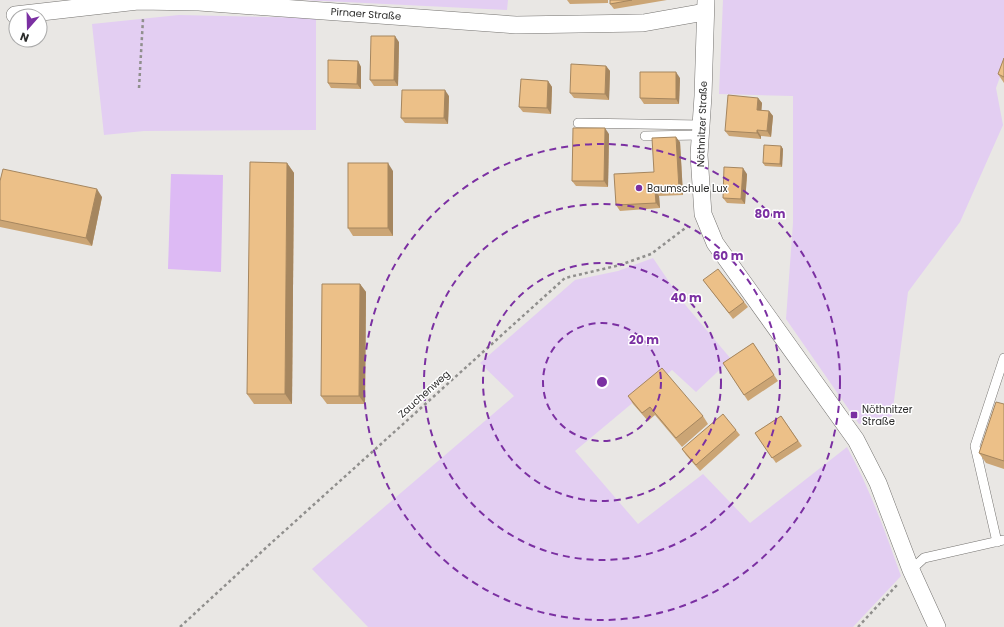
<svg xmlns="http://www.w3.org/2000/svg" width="1004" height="627" font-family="Poppins,sans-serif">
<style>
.green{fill:#e3cef2}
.water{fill:#ddbaf4}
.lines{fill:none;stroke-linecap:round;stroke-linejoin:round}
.service-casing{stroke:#757370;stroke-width:10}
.minor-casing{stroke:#757370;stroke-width:18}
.path{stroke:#908f8d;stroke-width:2.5;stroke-dasharray:3 3;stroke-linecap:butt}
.service{stroke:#fff;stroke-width:9}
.minor{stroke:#fff;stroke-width:17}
.wall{fill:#cba575}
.shaded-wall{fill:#a5865f}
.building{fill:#ecc088;stroke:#a5865f}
.ring{fill:none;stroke:#7b30a2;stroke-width:2;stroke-dasharray:7 5}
.poi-dot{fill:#7b30a2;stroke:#fff;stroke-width:1.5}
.labels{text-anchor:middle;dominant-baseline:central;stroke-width:3;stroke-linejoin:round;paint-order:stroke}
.street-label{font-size:10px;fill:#2b2b2a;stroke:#fff}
.poi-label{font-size:10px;fill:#2b2b2a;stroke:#fff;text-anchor:start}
.centre{fill:#7b30a2;stroke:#fff;stroke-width:2}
.ring-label{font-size:12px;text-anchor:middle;font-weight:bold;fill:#7b30a2;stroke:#fff;stroke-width:3;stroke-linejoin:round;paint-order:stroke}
</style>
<rect width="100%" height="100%" fill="#e9e7e4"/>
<g class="green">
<polygon points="304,0 508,0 507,10"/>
<polygon points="723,0 1004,0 1004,66 996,88 1003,125 960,222 908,292 892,416 859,424 786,319 793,223 793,96 719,94"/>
<polygon points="179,15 316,18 316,130 144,131 104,135 92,24"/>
<path d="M 653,258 L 682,301 L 731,359 L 696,392 L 672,370 L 575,451 L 638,524 L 703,474 L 750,523 L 847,447 C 870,489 885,531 901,576 L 853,627 L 368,627 L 312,569 L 514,396 L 480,363 L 575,280 L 618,271 Z"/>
</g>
<polygon class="water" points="171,174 223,175 221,272 168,269"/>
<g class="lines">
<g class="service-casing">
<g id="service">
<polyline points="578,123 701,125"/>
<polyline points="645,136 700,135"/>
<polyline points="997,542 975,446 1004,358"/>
<polyline points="911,570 924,558 1004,540"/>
</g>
</g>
<g class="minor-casing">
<g id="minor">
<polyline points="706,0 703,96 699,155 703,214 715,243 856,440 878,483 911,570 937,627"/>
<polyline points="15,15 138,1 199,2 516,25 643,23 705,12"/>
</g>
</g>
<g class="path">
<polyline points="139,88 143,19"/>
<polyline points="180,627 269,545 565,278 620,265 651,254 688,226"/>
<polyline points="858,627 897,585"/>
</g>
<use href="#service" class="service"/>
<use href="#minor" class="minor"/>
</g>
<g class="wall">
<polygon points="567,0 608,0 608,3 570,4"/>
<polygon points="610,0 667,0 614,9 610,4"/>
<polygon points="399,42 398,86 374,86 370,80"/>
<polygon points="1004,58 1004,83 998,74"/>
<polygon points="358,61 361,67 361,89 331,88 328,83"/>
<polygon points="606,66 610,71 609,100 574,98 570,93"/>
<polygon points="680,78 679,104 644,104 640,98"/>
<polygon points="548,81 552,87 551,114 523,112 519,107"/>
<polygon points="449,96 448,124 405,123 401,118"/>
<polygon points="758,98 762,103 761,110 769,111 773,116 771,137 761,136 761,139 729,136 725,131"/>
<polygon points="609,134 608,187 576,186 572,181"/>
<polygon points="680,142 683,195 659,196 660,208 620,211 616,205 654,172"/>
<polygon points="781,146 783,149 782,167 765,166 763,163"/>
<polygon points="287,163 294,173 292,404 254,404 247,394"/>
<polygon points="393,171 393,236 353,236 348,228"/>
<polygon points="747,174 745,204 727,203 723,198"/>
<polygon points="0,181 102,197 92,246 0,227"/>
<polygon points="703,280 744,302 748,307 733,319"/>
<polygon points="360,284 366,292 365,404 327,404 321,396"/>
<polygon points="753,343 778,381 748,401 723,363"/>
<polygon points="628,396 703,416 708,424 682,447 655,415 648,421 633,404"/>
<polygon points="1004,404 1004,469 986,463 979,453"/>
<polygon points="781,416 802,446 776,463 755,433"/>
<polygon points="736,430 740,435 700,471 686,455 682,449"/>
</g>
<g class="shaded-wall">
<polygon points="395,36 399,42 398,86 394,80"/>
<polygon points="358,61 361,67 361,89 357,84"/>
<polygon points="606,66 610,71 609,100 605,94"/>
<polygon points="676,72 680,78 679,104 676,99"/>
<polygon points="548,81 552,87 551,114 547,108"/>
<polygon points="445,90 449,96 448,124 444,118"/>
<polygon points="758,98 762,103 761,116 757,110"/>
<polygon points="769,111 773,116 771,137 767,131"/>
<polygon points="605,128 609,134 608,187 604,181"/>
<polygon points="757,130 761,136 761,139 757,133"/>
<polygon points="676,137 680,142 683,195 679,189"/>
<polygon points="781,146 783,149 782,167 780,164"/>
<polygon points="287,163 294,173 292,404 285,394"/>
<polygon points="388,163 393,171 393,236 388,228"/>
<polygon points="743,168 747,174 745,204 741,199"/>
<polygon points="97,189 102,197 92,246 86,238"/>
<polygon points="655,191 659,196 660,208 656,203"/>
<polygon points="360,284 366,292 365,404 359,396"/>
</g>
<g class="building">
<polygon points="610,0 632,0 610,4"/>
<polygon points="371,36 395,36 394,80 370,80"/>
<polygon points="1004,58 1004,77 998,74"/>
<polygon points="328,60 358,61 357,84 328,83"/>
<polygon points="571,64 606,66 605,94 570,93"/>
<polygon points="640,72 676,72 676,99 640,98"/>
<polygon points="521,79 548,81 547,108 519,107"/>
<polygon points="402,90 445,90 444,118 401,118"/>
<polygon points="728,95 758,98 757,110 769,111 767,131 757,130 757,133 725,131"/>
<polygon points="573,128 605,128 604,181 572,181"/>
<polygon points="676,137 679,189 655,191 656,203 616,205 614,174 654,172 652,138"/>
<polygon points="764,145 781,146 780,164 763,163"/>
<polygon points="250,162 287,163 285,394 247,394"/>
<rect x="348" y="163" width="40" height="65"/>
<polygon points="724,167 743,168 741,199 723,198"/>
<polygon points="3,169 97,189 86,238 0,220 0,181"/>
<polygon points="718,269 744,302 729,313 703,280"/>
<polygon points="322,284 360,284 359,396 321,396"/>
<polygon points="753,343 774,375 744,395 723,363"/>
<polygon points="662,368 703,416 676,438 650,407 642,413 628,396"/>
<polygon points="996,402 1004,404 1004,461 979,453"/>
<polygon points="723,414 736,430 696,465 682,449"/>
<polygon points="781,416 798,441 772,458 755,433"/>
</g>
<g class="ring">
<circle cx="602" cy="382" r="59"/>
<circle cx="602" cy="382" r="119"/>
<circle cx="602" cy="382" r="178"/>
<circle cx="602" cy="382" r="238"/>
</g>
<g class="poi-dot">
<circle cx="639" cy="188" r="4"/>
<rect x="850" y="411" width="8" height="8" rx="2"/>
</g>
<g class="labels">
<g class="street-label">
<text transform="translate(366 14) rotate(4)">Pirnaer Straße</text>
<text transform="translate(702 124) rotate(-88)">Nöthnitzer Straße</text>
<text transform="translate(424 394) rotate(-42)">Zauchenweg</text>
</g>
<g class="poi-label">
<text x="647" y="188">Baumschule Lux</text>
<text x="862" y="409">Nöthnitzer<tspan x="862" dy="12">Straße</tspan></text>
</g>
</g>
<circle cx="602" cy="382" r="6" class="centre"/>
<g class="ring-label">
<text x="770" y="218">80 m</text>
<text x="728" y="260">60 m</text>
<text x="686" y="302">40 m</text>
<text x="644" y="344">20 m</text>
</g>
<g transform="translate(28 28) rotate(200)"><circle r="19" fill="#ffffff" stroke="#aaaaaa"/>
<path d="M0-3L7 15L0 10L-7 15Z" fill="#7b30a2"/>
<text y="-6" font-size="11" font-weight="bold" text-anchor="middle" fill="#2b2b2a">N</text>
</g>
</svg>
